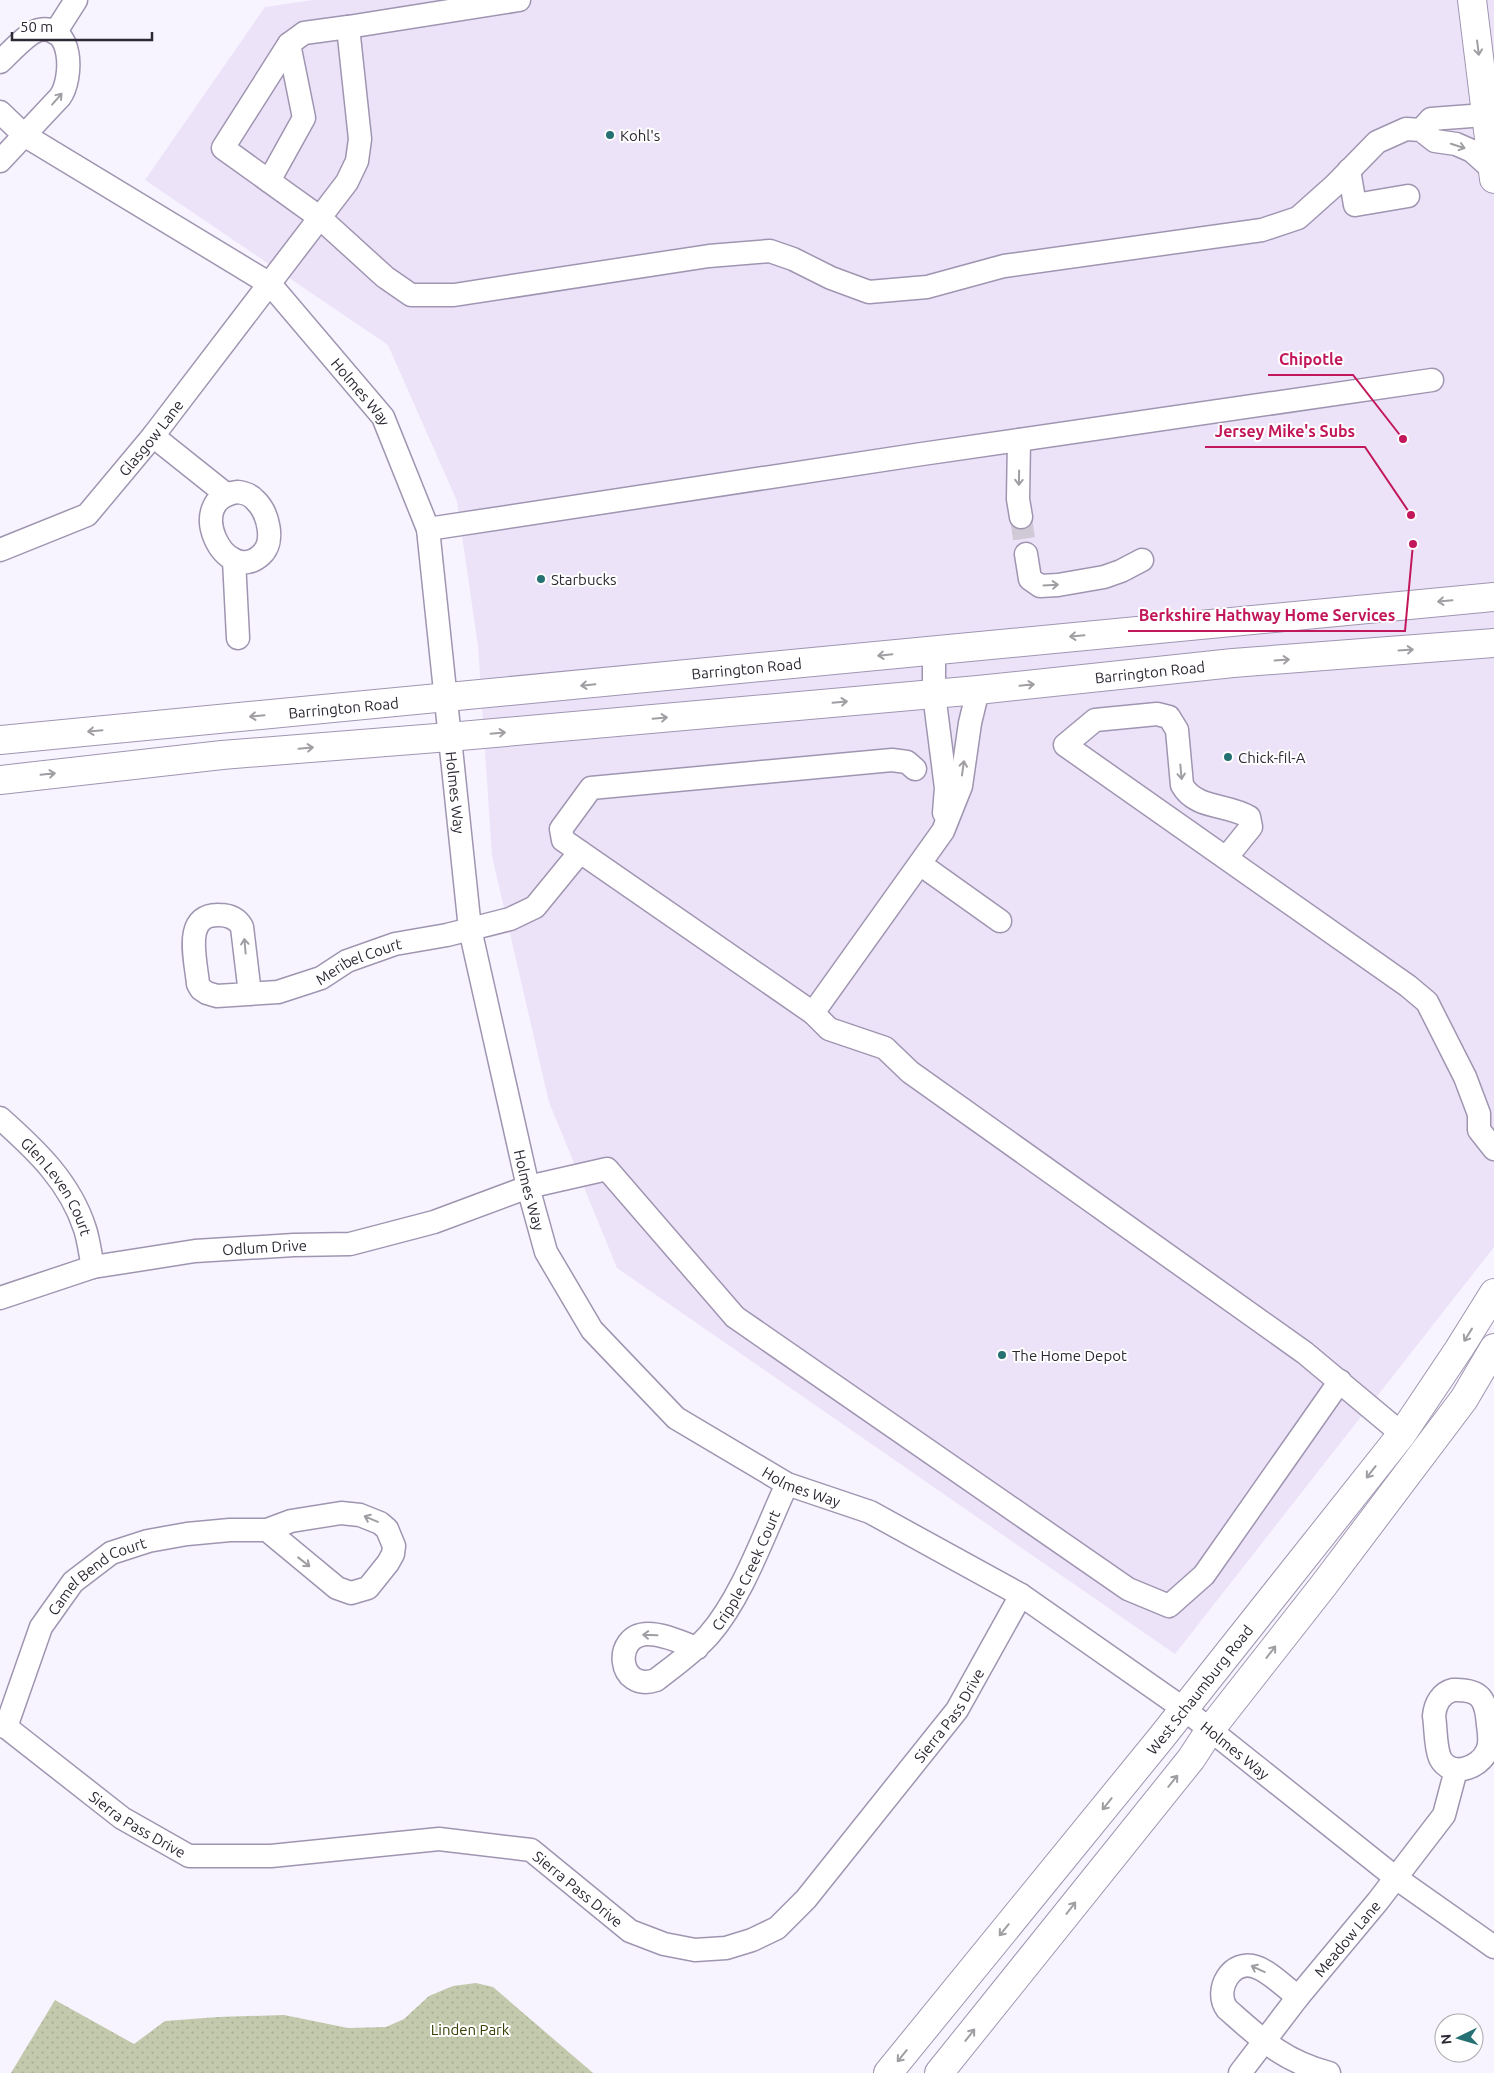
<svg xmlns="http://www.w3.org/2000/svg" width="1494" height="2073" font-family="Ubuntu,sans-serif">
<style>
.built{fill:#ece3f9}
.park{fill:url(#park-dots)}
.lines{fill:none;stroke-linecap:round;stroke-linejoin:round}
.minor-tunnel{stroke:#cfcad6;stroke-width:22;stroke-dasharray:22 11;stroke-linecap:butt}
.minor-casing{stroke:#a095b1;stroke-width:25}
.major-casing{stroke:#a095b1;stroke-width:30}
.minor{stroke:#fff;stroke-width:22}
.major{stroke:#fff;stroke-width:28}
.oneway{stroke:#a09ea3}
.poi-dot{fill:#257072;stroke:#fff;stroke-width:2}
.labels{text-anchor:middle;dominant-baseline:central;stroke-width:4;stroke-linejoin:round;paint-order:stroke}
.poi-label{font-size:15px;fill:#2d2833;stroke:#fff;text-anchor:start}
.street-label{font-size:15px;fill:#2d2833;stroke:#fff}
.park-label{font-size:15px;fill:#383e04;stroke:#fff}
.leader{fill:none;stroke:#c2185b;stroke-width:2}
.callout-dot{fill:#c2185b;stroke:#fff;stroke-width:2}
.callout-label{font-size:16px;text-anchor:middle;font-weight:bold;fill:#c2185b;stroke:#fff;stroke-width:4;stroke-linejoin:round;paint-order:stroke}
</style>
<defs>
<pattern id="park-dots" width="8" height="8" patternUnits="userSpaceOnUse" patternTransform="scale(1.25)"><rect width="8" height="8" fill="#c3c9ac"/><path d="M2 2h.1M6 6h.1" fill="none" stroke="#a8ad94" stroke-width="1.8" stroke-linecap="round"/></pattern>
</defs>
<rect width="100%" height="100%" fill="#f7f3ff"/>
<polygon class="built" points="313,0 1494,0 1494,1247 1175,1654 617,1268 549,1102 492,856 478,646 457,501 388,345 145,180 265,7"/>
<polygon class="park" points="476,1983 493,1987 593,2073 11,2073 55,2000 134,2044 165,2021 218,2017 284,2015 348,2028 386,2027 404,2019 429,1996 453,1986"/>
<g class="lines">
<polyline class="minor-tunnel" points="1021,517 1026,554"/>
<g class="minor-casing">
<g id="minor">
<polyline points="348,27 304,33 289,44 223,148 319,217 385,277 411,295 454,295 709,256 770,251 793,259 831,278 869,292 927,287 1004,266 1262,230 1298,218 1335,185 1377,142 1406,129 1421,130 1435,141 1456,144 1472,151 1492,169"/>
<polyline points="55,33 76,0"/>
<path d="M 0,62 C 10,53 27,33 39,30 C 74,23 73,79 60,97 L 0,161"/>
<path id="s1" d="M 0,112 L 24,135 L 270,284 L 383,417 L 428,529 L 470,929 L 528,1187 L 546,1252 L 592,1330 L 676,1418 L 787,1484 L 870,1512 L 1021,1595 L 1184,1709 L 1396,1878 L 1494,1947"/>
<polyline points="1421,130 1431,119 1485,115"/>
<polyline points="1349,170 1355,205 1408,196"/>
<polyline points="269,181 304,118 289,44"/>
<polyline points="153,436 227,495"/>
<polyline points="1019,440 1018,499 1021,517"/>
<path d="M 238,492 C 245,493 251,495 255,500 C 268,512 276,542 261,555 C 225,588 182,498 238,492 Z"/>
<polyline points="428,529 922,454 1432,380"/>
<path id="s2" d="M 0,550 L 87,515 L 153,436 L 347,182 L 357,161 L 360,139 L 348,27 L 519,0"/>
<polyline points="1026,554 1030,579 1040,586 1058,585 1104,577 1121,571 1142,560"/>
<polyline points="234,560 238,638"/>
<polyline points="934,650 934,694 946,788 944,813"/>
<polyline points="915,769 907,762 892,760 591,788 561,829 563,840 813,1013 829,1029 885,1048 910,1072 1305,1353 1402,1434"/>
<path d="M 1226,858 L 1251,827 L 1249,817 C 1228,804 1195,809 1182,785 L 1177,730 L 1169,717 L 1157,714 L 1095,720 L 1065,745 L 1408,986 L 1427,1002 L 1465,1077 L 1479,1114 L 1479,1130 L 1494,1149"/>
<polyline points="920,864 1000,921"/>
<path id="s3" d="M 250,994 L 242,927 C 237,918 229,915 219,915 C 182,914 196,960 198,984 L 201,989 L 207,993 L 217,996 L 278,992 L 321,978 L 347,961 L 395,944 L 447,935 L 510,919 L 535,907 L 580,852"/>
<polyline points="813,1013 943,831 961,786 970,723 978,690"/>
<path id="s4" d="M 0,1118 C 36,1150 70,1182 85,1229 C 89,1241 90,1254 93,1267"/>
<path id="s5" d="M 0,1298 L 93,1267 L 195,1251 L 294,1245 L 350,1244 L 434,1222 L 528,1187 L 607,1169 L 735,1317 L 1128,1589 L 1169,1606 L 1204,1575 L 1340,1381"/>
<path id="s6" d="M 697,1648 C 682,1643 665,1634 648,1634 C 612,1634 617,1693 656,1680 C 674,1666 694,1652 709,1635 C 743,1596 765,1531 787,1484"/>
<path d="M 1453,1690 C 1481,1689 1486,1699 1488,1725 C 1489,1733 1491,1743 1487,1751 C 1479,1769 1450,1778 1440,1758 C 1435,1746 1436,1728 1434,1716 C 1435,1704 1441,1693 1453,1690 Z"/>
<path id="s7" d="M 0,1726 L 6,1727 L 122,1818 L 189,1856 L 271,1856 L 439,1839 L 531,1850 L 630,1931 L 664,1944 L 695,1950 L 726,1948 L 752,1940 L 777,1928 L 806,1899 L 957,1710 L 1021,1595"/>
<path id="s8" d="M 6,1727 L 41,1627 L 73,1582 L 111,1553 L 148,1541 L 187,1534 L 230,1530 L 267,1530 L 291,1521 L 341,1513 L 360,1515 L 380,1523 L 387,1529 L 394,1546 L 393,1554 L 388,1563 L 368,1588 L 351,1593 L 337,1588 L 267,1530"/>
<path d="M 1298,1997 C 1287,1989 1269,1971 1256,1967 C 1232,1958 1213,1990 1227,2009 C 1261,2039 1283,2061 1329,2073"/>
<path id="s9" d="M 1240,2073 L 1298,1997 L 1378,1901 L 1444,1815 L 1456,1770"/>
</g>
</g>
<g class="major-casing">
<g id="major">
<polyline points="1472,0 1494,179"/>
<path id="s10" d="M 0,740 C 498,694 996,642 1494,597"/>
<path id="s11" d="M 0,780 L 222,755 L 449,737 L 978,690 L 1233,663 L 1494,643"/>
<path id="s12" d="M 888,2073 L 1161,1738 L 1402,1434 L 1459,1349 L 1494,1293"/>
<polyline points="939,2073 1191,1759 1210,1730 1323,1586 1464,1399 1494,1348"/>
</g>
</g>
<use href="#minor" class="minor"/>
<use href="#major" class="major"/>
</g>
<defs><path id="oneway-shaft" d="M-6 0H5M1.5-3L5.5 0L1.5 3" fill="none" stroke-width="1.6" stroke-linecap="round" stroke-linejoin="round" transform="scale(1.25)"/></defs>
<g class="oneway">
<use href="#oneway-shaft" transform="translate(1478 48) rotate(83)"/>
<use href="#oneway-shaft" transform="translate(57 99) rotate(-49)"/>
<use href="#oneway-shaft" transform="translate(1458 146) rotate(18)"/>
<use href="#oneway-shaft" transform="translate(1019 478) rotate(91)"/>
<use href="#oneway-shaft" transform="translate(1051 585) rotate(-3)"/>
<use href="#oneway-shaft" transform="translate(1445 601) rotate(175)"/>
<use href="#oneway-shaft" transform="translate(1077 636) rotate(175)"/>
<use href="#oneway-shaft" transform="translate(1406 650) rotate(-4)"/>
<use href="#oneway-shaft" transform="translate(885 655) rotate(174)"/>
<use href="#oneway-shaft" transform="translate(1282 660) rotate(-4)"/>
<use href="#oneway-shaft" transform="translate(588 685) rotate(174)"/>
<use href="#oneway-shaft" transform="translate(1027 685) rotate(-6)"/>
<use href="#oneway-shaft" transform="translate(840 702) rotate(-5)"/>
<use href="#oneway-shaft" transform="translate(257 716) rotate(175)"/>
<use href="#oneway-shaft" transform="translate(660 718) rotate(-5)"/>
<use href="#oneway-shaft" transform="translate(95 731) rotate(175)"/>
<use href="#oneway-shaft" transform="translate(498 733) rotate(-5)"/>
<use href="#oneway-shaft" transform="translate(306 748) rotate(-5)"/>
<use href="#oneway-shaft" transform="translate(963 768) rotate(-82)"/>
<use href="#oneway-shaft" transform="translate(1181 772) rotate(85)"/>
<use href="#oneway-shaft" transform="translate(48 774) rotate(-6)"/>
<use href="#oneway-shaft" transform="translate(245 946) rotate(-95)"/>
<use href="#oneway-shaft" transform="translate(1468 1335) rotate(122)"/>
<use href="#oneway-shaft" transform="translate(1371 1472) rotate(128)"/>
<use href="#oneway-shaft" transform="translate(371 1519) rotate(-157)"/>
<use href="#oneway-shaft" transform="translate(304 1562) rotate(38)"/>
<use href="#oneway-shaft" transform="translate(650 1635) rotate(-178)"/>
<use href="#oneway-shaft" transform="translate(1271 1652) rotate(-52)"/>
<use href="#oneway-shaft" transform="translate(1173 1781) rotate(-51)"/>
<use href="#oneway-shaft" transform="translate(1107 1804) rotate(129)"/>
<use href="#oneway-shaft" transform="translate(1071 1908) rotate(-52)"/>
<use href="#oneway-shaft" transform="translate(1004 1930) rotate(129)"/>
<use href="#oneway-shaft" transform="translate(1258 1969) rotate(-155)"/>
<use href="#oneway-shaft" transform="translate(970 2035) rotate(-52)"/>
<use href="#oneway-shaft" transform="translate(902 2056) rotate(129)"/>
</g>
<g class="poi-dot">
<circle cx="610" cy="135" r="5"/>
<circle cx="541" cy="579" r="5"/>
<circle cx="1228" cy="757" r="5"/>
<circle cx="1002" cy="1355" r="5"/>
</g>
<g class="labels">
<g class="poi-label">
<text x="620" y="135">Kohl's</text>
<text x="551" y="579">Starbucks</text>
<text x="1238" y="757">Chick-fil-A</text>
<text x="1012" y="1355">The Home Depot</text>
</g>
<g class="street-label">
<text stroke="none"><textPath href="#s1" startOffset="462">Holmes Way</textPath></text>
<text stroke="none"><textPath href="#s2" startOffset="194">Glasgow Lane</textPath></text>
<text stroke="none"><textPath href="#s10" startOffset="750">Barrington Road</textPath></text>
<text stroke="none"><textPath href="#s11" startOffset="1155">Barrington Road</textPath></text>
<text stroke="none"><textPath href="#s10" startOffset="345">Barrington Road</textPath></text>
<text stroke="none"><textPath href="#s1" startOffset="881">Holmes Way</textPath></text>
<text stroke="none"><textPath href="#s3" startOffset="351">Meribel Court</textPath></text>
<text stroke="none"><textPath href="#s4" startOffset="90">Glen Leven Court</textPath></text>
<text stroke="none"><textPath href="#s1" startOffset="1286">Holmes Way</textPath></text>
<text stroke="none"><textPath href="#s5" startOffset="271">Odlum Drive</textPath></text>
<text stroke="none"><textPath href="#s1" startOffset="1706">Holmes Way</textPath></text>
<text stroke="none"><textPath href="#s6" startOffset="281">Cripple Creek Court</textPath></text>
<text stroke="none"><textPath href="#s8" startOffset="184">Camel Bend Court</textPath></text>
<text stroke="none"><textPath href="#s12" startOffset="494">West Schaumburg Road</textPath></text>
<text stroke="none"><textPath href="#s7" startOffset="1130">Sierra Pass Drive</textPath></text>
<text stroke="none"><textPath href="#s1" startOffset="2216">Holmes Way</textPath></text>
<text stroke="none"><textPath href="#s7" startOffset="170">Sierra Pass Drive</textPath></text>
<text stroke="none"><textPath href="#s7" startOffset="635">Sierra Pass Drive</textPath></text>
<text stroke="none"><textPath href="#s9" startOffset="172">Meadow Lane</textPath></text>
</g>
<g class="park-label">
<text x="470" y="2029">Linden Park</text>
</g>
</g>
<path class="leader" d="M1403 439L1353 375H1268M1411 515L1365 447H1205M1413 544L1405 631H1128"/>
<g class="callout-dot">
<circle cx="1403" cy="439" r="5"/>
<circle cx="1411" cy="515" r="5"/>
<circle cx="1413" cy="544" r="5"/>
</g>
<g class="callout-label">
<text x="1311" y="365">Chipotle</text>
<text x="1285" y="437">Jersey Mike's Subs</text>
<text x="1267" y="621">Berkshire Hathway Home Services</text>
</g>
<g transform="translate(1459 2038) rotate(265)"><circle r="24" fill="#ffffff" stroke="#aba9ad"/>
<path d="M0-4L9 19L0 12L-9 19Z" fill="#257072"/>
<text y="-8" font-size="14" font-weight="bold" text-anchor="middle" fill="#2d2833">N</text>
</g>
<path d="M12 32v8h140v-8" fill="none" stroke="#2d2833" stroke-width="2.5"/>
<text x="20" y="32" font-size="15" fill="#2d2833" stroke="#ffffff" stroke-width="4" paint-order="stroke">50 m</text>
</svg>
